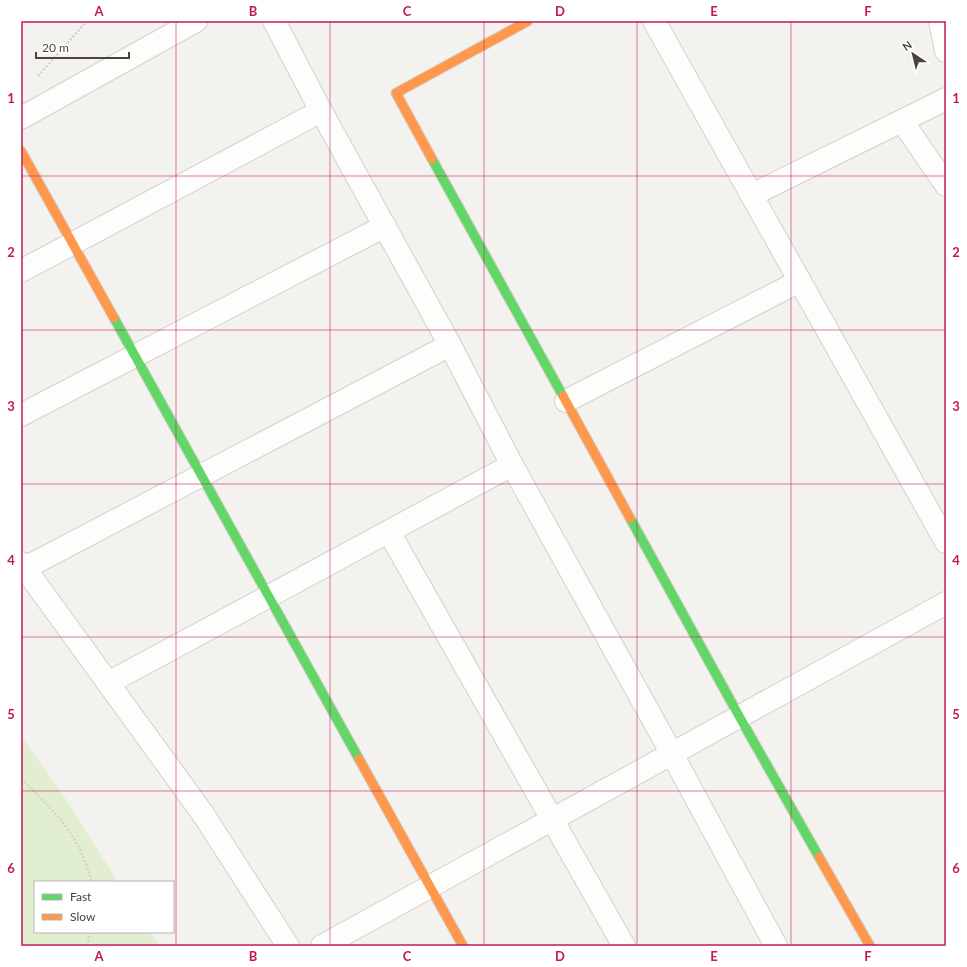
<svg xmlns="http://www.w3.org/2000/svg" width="967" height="967" font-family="Lato,sans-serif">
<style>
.green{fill:#e1eecf}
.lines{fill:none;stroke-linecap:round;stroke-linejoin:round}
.street-casing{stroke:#d2d0cb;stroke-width:24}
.fast-casing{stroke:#d3cfc5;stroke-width:11}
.slow-casing{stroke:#d3cfc5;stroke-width:11}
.path{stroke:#d3d2cc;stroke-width:2.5;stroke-dasharray:2 2;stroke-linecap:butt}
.street{stroke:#fdfdfc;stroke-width:22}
.fast{stroke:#63d668;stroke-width:9}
.slow{stroke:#ff974d;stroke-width:9}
.grid{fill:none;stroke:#c2185b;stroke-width:1;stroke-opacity:0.55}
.neatline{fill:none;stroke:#c2185b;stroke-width:1.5}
.grid-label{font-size:13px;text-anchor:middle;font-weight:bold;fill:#c2185b}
</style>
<rect width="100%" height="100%" fill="#f4f2ee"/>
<polygon class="green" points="21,736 63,795 118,882 35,882 35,932 150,932 159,946 21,946"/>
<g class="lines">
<g class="street-casing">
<g id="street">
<polyline points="274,21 321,111 450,345 512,465 672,754 776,946"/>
<polyline points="654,21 946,542"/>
<polyline points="940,21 946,51"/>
<polyline points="21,118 196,21"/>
<polyline points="902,121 946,185"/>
<polyline points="752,195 946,99"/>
<polyline points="21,271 321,111"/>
<polyline points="566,401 800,281"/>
<polyline points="21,415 385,226"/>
<polyline points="389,532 624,946"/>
<polyline points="21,563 203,814 288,946"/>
<polyline points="25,568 450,345"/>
<polyline points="108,683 512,465"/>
<polyline points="322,946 946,603"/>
</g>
</g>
<g class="fast-casing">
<g id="fast">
<polyline points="432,159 563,396"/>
<polyline points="114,318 359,759"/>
<polyline points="630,518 739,716 819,857"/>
</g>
</g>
<g class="slow-casing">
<g id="slow">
<polyline points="21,151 114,318"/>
<polyline points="432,159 396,93 528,21"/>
<polyline points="563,396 630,518"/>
<polyline points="359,759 463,946"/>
<polyline points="819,857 870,946"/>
</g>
</g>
<g class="path">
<polyline points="38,76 87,21"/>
<path d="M 21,779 C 48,804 76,832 87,867 C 89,872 91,877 91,882"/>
<polyline points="87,946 90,932"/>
</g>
<use href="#street" class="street"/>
<use href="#fast" class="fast"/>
<use href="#slow" class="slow"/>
</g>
<path class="grid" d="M 176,21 L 176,946M 330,21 L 330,946M 484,21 L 484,946M 637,21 L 637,946M 791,21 L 791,946M 21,176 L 946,176M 21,330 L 946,330M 21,484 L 946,484M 21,637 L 946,637M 21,791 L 946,791"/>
<rect width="967" height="967" fill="none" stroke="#ffffff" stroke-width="44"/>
<rect x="34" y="881" width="140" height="52" fill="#ffffff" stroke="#b7b4b0"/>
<rect x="42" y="894" width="20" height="6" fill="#63d668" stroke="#b7b4b0"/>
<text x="70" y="901" font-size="12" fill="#4b4439">Fast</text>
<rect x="42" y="914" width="20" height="6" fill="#ff974d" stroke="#b7b4b0"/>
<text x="70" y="921" font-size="12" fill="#4b4439">Slow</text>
<g transform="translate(913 54) rotate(325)" stroke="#ffffff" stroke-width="3" paint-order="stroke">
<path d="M0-3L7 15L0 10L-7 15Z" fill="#4b4439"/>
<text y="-6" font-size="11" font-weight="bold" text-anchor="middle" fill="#4b4439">N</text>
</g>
<path d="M36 52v6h93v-6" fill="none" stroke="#4b4439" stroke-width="2"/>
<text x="42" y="52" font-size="12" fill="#4b4439" stroke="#ffffff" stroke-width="3" paint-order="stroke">20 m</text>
<rect x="22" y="22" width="923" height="923" class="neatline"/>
<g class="grid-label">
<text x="99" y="16">A</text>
<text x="253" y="16">B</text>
<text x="407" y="16">C</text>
<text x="560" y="16">D</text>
<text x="714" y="16">E</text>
<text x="868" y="16">F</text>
<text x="11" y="103">1</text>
<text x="956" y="103">1</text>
<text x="11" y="257">2</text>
<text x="956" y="257">2</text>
<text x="11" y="411">3</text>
<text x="956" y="411">3</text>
<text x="11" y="565">4</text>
<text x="956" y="565">4</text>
<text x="11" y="719">5</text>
<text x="956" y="719">5</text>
<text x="11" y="873">6</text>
<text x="956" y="873">6</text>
<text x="99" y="961">A</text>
<text x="253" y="961">B</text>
<text x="407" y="961">C</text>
<text x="560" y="961">D</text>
<text x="714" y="961">E</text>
<text x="868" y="961">F</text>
</g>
</svg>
